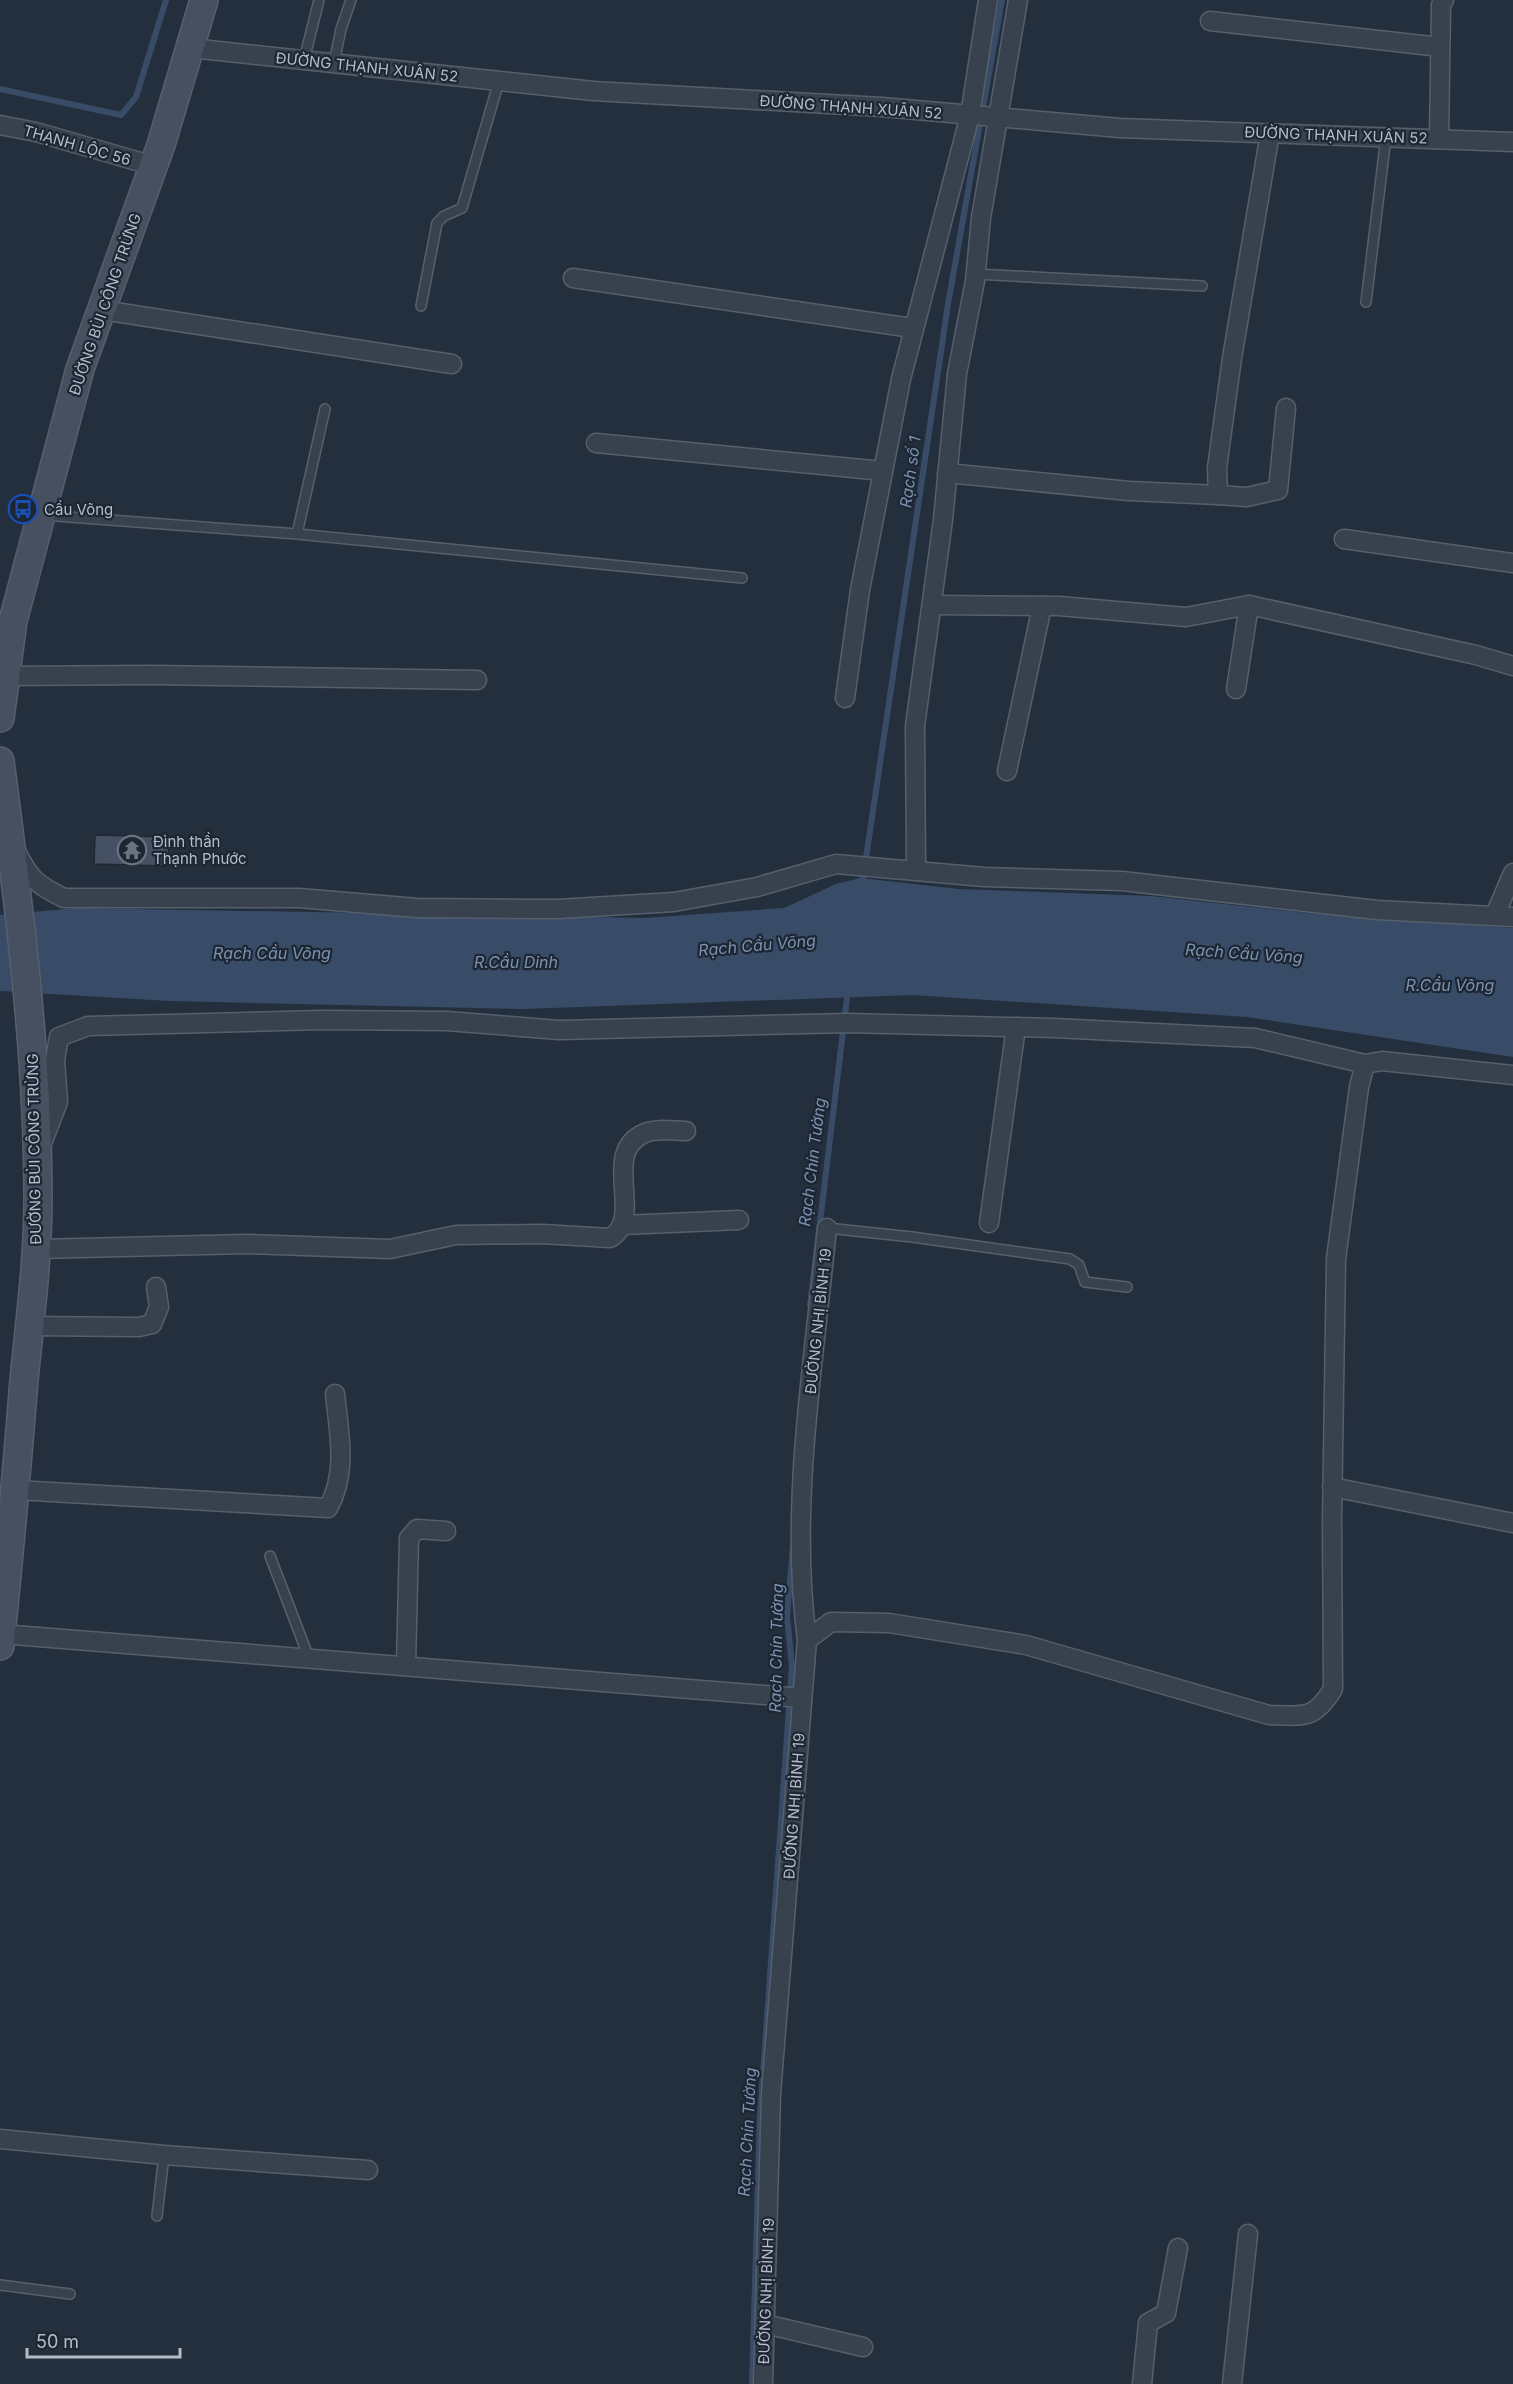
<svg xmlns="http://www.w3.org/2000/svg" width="1513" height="2384" font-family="Inter,sans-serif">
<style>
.water{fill:#394c67}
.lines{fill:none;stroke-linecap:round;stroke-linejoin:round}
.stream{stroke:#394c67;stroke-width:6}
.building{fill:#455162;stroke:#1f2835;stroke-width:1.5}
.lane-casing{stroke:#565f6c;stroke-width:12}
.street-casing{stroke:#565f6c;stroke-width:21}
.secondary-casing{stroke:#565f6c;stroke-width:30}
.lane{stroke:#38414e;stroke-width:9}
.street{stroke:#38414e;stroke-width:18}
.secondary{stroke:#465061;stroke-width:27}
.labels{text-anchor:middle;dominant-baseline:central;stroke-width:4.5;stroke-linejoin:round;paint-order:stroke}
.street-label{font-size:15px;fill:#b4bcc9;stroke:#1d2633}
.poi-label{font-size:15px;fill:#b4bcc9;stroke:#1d2633;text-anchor:start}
.water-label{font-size:16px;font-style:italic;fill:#7c92b1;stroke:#1d2633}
</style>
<rect width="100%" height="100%" fill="#242f3e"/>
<polygon class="water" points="860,878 959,889 1151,896 1307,913 1513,928 1513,1057 1247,1017 913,995 524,1009 170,1001 0,991 0,915 77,908 645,918 784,908 836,884"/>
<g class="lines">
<g class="stream">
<polyline points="0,89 121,115 136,97 166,0"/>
<polyline points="862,885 948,304 1002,0"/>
<polyline points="810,1305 848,990"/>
<polyline points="752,2384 760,2117 792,1666 787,1616 793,1546"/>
</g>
</g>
<polygon class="building" points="95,835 169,837 168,866 94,864"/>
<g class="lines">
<g class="lane-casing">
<g id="lane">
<polyline points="304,60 319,0"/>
<polyline points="334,63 341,29 351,0"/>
<polyline points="976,274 1202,286"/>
<polyline points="1366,302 1386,137"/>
<polyline points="421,306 437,223 444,216 462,208 499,81"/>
<polyline points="43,515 297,534 742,578"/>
<polyline points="297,534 325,409"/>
<polyline points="827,1228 912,1237 1070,1259 1079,1265 1085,1282 1127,1287"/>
<polyline points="270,1556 309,1658"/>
<polyline points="157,2216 164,2155"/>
<polyline points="0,2285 70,2294"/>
</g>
</g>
<g class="street-casing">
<g id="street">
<polyline points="1210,21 1440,47"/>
<polyline points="191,48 593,91 882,107 1120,128 1513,142"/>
<polyline points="0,125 36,132 154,166"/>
<polyline points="1270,133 1232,358 1217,468 1218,495 1247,497 1278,490 1286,408"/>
<polyline points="1439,139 1441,5 1444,0"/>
<polyline points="573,278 912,328"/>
<polyline points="102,310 452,364"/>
<polyline points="596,443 883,471"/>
<polyline points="947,473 1129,491 1218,495"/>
<polyline points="1344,539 1513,563"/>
<polyline points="932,605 1059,606 1186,617 1249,605 1476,655 1513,666"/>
<polyline points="0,676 152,675 477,680"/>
<polyline points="1236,689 1249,605"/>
<polyline points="845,698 860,590 901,379 970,115 988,0"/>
<polyline points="1007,771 1042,606"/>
<path d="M 17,853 C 30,879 37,885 64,898 L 299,898 L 417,908 L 558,909 L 674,902 L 757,887 L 836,864 L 984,877 L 1122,881 L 1377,910 L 1513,917"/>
<polyline points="916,870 915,726 943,520 957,374 975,281 981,218 1018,0"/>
<polyline points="1495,915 1513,873"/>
<polyline points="41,1146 58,1102 55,1060 59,1037 88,1026 322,1020 447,1021 559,1030 847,1023 1054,1028 1255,1038 1365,1064 1382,1061 1513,1075"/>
<polyline points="989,1223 1016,1027"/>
<polyline points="623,1225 739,1220"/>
<path d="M 37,1249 L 246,1244 L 390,1249 L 456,1235 L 542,1234 L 610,1238 C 646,1218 599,1152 645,1133 C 655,1128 675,1131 686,1131"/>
<polyline points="29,1326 139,1327 152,1324 159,1307 156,1287"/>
<polyline points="1332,1487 1513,1523"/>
<path d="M 16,1490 L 328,1508 C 348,1473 339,1432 335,1394"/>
<polyline points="1,1634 802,1698"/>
<path d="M 807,1640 L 831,1622 L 889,1623 L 1026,1645 L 1269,1715 C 1304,1716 1314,1720 1333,1689 L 1332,1520 L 1336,1259 L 1359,1087 L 1365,1064"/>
<polyline points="406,1666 409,1538 417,1529 446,1531"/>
<polyline points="0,2139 164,2155 368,2170"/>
<polyline points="765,2324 863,2347"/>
<path d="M 763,2384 L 771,2094 L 807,1640 C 789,1505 814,1363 827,1228"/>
<polyline points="1142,2384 1148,2323 1166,2313 1178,2248"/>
<polyline points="1232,2384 1248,2234"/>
</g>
</g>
<g class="secondary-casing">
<g id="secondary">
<polyline points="0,718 13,621 80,369 161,145 204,0"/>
<path d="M 0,761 C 19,906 38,1052 38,1199 C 38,1259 30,1319 24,1380 C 17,1469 9,1557 0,1646"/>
</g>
</g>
<use href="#lane" class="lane"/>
<use href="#street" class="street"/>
<use href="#secondary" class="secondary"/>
</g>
<defs>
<g id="bus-ring" transform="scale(1.5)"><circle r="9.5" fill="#1d2633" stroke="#1a4fb4" stroke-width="1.5"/><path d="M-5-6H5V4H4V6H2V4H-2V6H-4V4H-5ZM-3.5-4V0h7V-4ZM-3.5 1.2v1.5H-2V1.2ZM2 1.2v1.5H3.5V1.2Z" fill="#1a4fb4"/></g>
<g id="temple-ring" transform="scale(1.5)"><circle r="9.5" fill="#1d2633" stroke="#6b7280" stroke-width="1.5"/><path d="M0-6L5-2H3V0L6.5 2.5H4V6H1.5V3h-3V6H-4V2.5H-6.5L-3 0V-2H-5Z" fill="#6b7280"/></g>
</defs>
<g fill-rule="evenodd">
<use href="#bus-ring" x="23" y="509"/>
<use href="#temple-ring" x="132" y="850"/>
</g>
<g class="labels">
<g class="street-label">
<text transform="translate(367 67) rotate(6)">ĐƯỜNG THẠNH XUÂN 52</text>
<text transform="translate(851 107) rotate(4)">ĐƯỜNG THẠNH XUÂN 52</text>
<text transform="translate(1336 135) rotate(2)">ĐƯỜNG THẠNH XUÂN 52</text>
<text transform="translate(77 145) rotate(16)">THẠNH LỘC 56</text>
<text transform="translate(105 304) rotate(-71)">ĐƯỜNG BÙI CÔNG TRỪNG</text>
<text transform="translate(34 1149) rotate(-91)">ĐƯỜNG BÙI CÔNG TRỪNG</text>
<text transform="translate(818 1321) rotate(-84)">ĐƯỜNG NHỊ BÌNH 19</text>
<text transform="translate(794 1806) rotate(-86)">ĐƯỜNG NHỊ BÌNH 19</text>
<text transform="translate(766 2291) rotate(-88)">ĐƯỜNG NHỊ BÌNH 19</text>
</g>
<g class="poi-label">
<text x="44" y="509">Cầu Võng</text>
<text x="153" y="841">Đình thần<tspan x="153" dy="17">Thạnh Phước</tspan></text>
</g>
<g class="water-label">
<text transform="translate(910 472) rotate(-82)">Rạch số 1</text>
<text transform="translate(757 945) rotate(-5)">Rạch Cầu Võng</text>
<text x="272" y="953">Rạch Cầu Võng</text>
<text transform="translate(1244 953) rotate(4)">Rạch Cầu Võng</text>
<text x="516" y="962">R.Cầu Dinh</text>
<text x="1450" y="985">R.Cầu Võng</text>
<text transform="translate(812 1162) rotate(-83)">Rạch Chín Tường</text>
<text transform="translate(776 1648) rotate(-89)">Rạch Chín Tường</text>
<text transform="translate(747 2132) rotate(-87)">Rạch Chín Tường</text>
</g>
</g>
<path d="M27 2348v9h153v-9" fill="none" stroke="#b4bcc9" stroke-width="3"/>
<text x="36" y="2348" font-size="18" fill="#b4bcc9" stroke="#1d2633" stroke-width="4.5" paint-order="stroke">50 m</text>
</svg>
